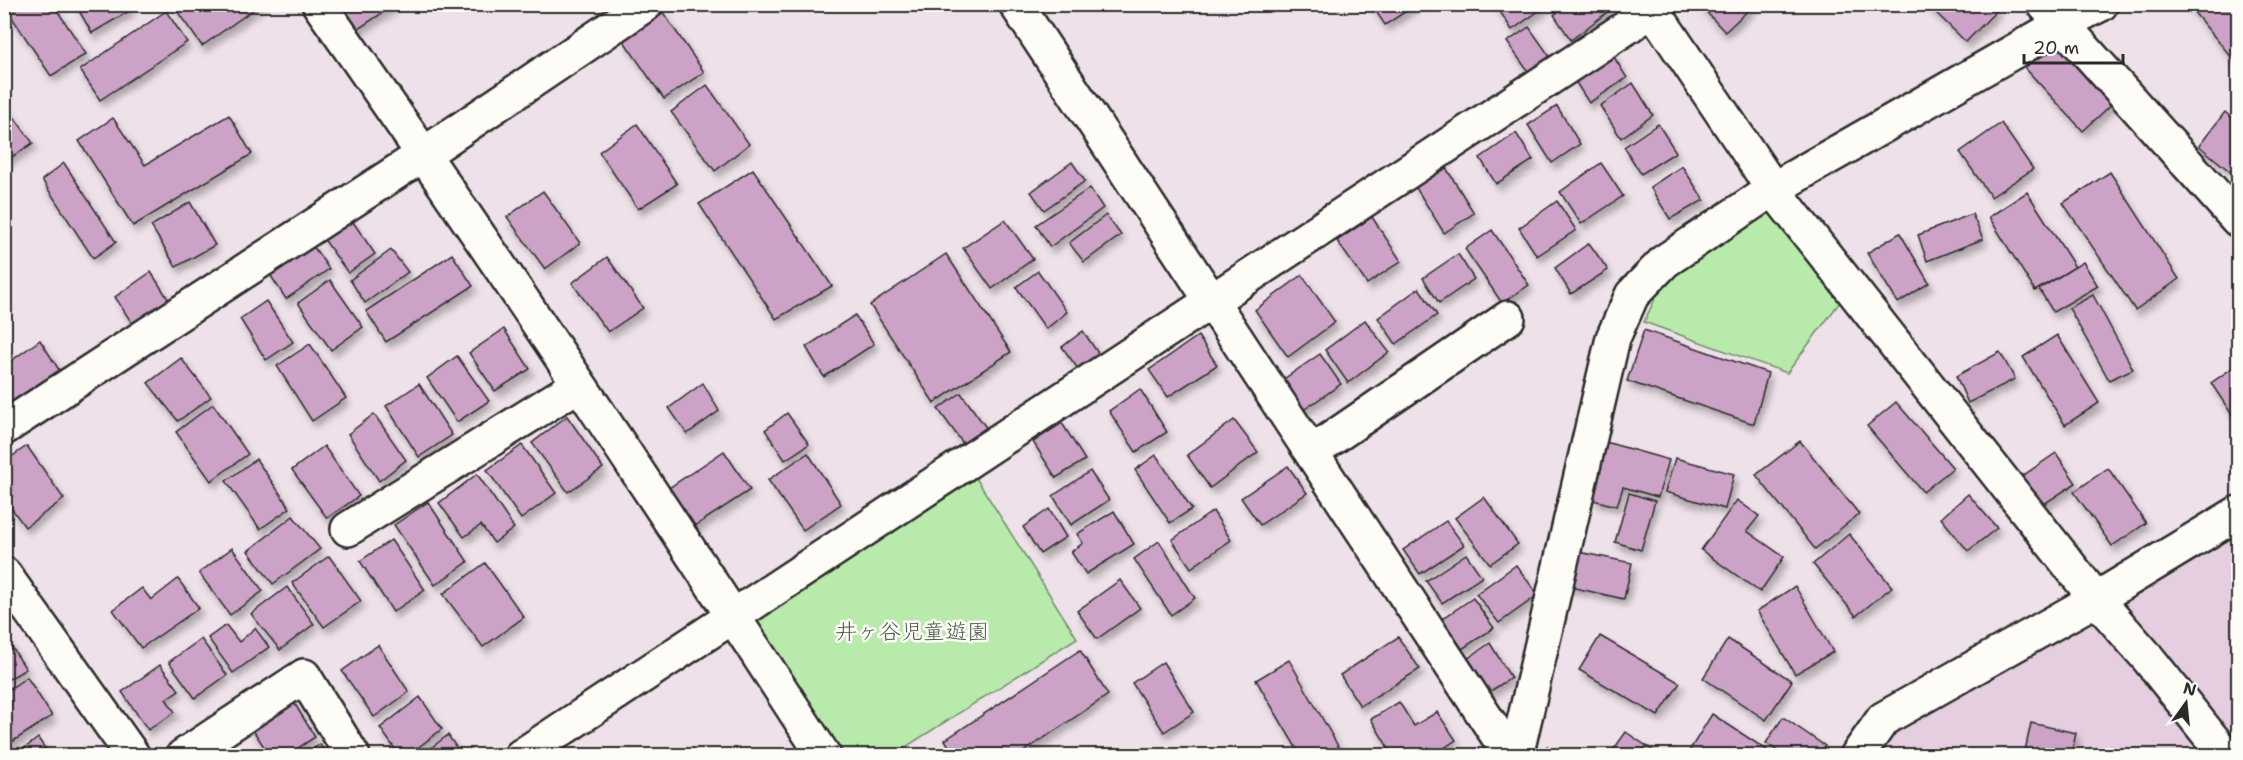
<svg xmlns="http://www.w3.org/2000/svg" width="2243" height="760" font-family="'Shantell Sans','Klee One',sans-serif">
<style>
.built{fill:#e4cedf}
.green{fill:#b8ebab;stroke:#728b6b;stroke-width:1.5}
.building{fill:#cca2c7;stroke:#2b2b2b;stroke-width:1.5;filter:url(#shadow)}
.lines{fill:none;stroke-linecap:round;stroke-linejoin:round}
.minor-casing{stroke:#2b2b2b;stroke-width:38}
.minor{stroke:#fdfcf7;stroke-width:33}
.labels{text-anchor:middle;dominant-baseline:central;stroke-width:5;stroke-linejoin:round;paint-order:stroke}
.park-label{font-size:22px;fill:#4e5b4b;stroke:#fdfcf7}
</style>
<defs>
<filter id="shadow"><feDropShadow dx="3.5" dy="6" stdDeviation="3" flood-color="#0004"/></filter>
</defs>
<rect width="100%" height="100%" fill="#eee1e9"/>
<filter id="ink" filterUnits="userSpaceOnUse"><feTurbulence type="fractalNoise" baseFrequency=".0167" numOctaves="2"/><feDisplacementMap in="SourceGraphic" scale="12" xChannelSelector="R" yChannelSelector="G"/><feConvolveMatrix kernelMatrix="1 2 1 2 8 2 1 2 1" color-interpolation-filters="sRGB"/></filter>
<g filter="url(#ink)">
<polygon class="built" points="2238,531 2238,755 1873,756 1890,728"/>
<g class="green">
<polygon points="1767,209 1840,302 1787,373 1644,322 1661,286 1690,259"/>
<polygon points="976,478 1077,638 893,755 841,755 756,619"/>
</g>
<g class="building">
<polygon points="21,4 53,4 86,54 51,76 9,13"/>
<polygon points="75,4 127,4 131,10 92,33"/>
<polygon points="172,4 261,4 202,46"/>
<polygon points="336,4 392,4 393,6 355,31"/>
<polygon points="1371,4 1417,4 1385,25"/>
<polygon points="1495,4 1547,4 1547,5 1512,30"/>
<polygon points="1562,4 1618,4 1571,40 1554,15 1564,7"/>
<polygon points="1699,4 1755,4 1725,32"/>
<polygon points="1927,4 1991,4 1997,10 1966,42"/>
<polygon points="2187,4 2238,4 2238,65"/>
<polygon points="166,11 187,42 100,100 80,70"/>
<polygon points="662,11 704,72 664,99 623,40"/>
<polygon points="1529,27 1553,61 1532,77 1507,42"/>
<polygon points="2056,39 2114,102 2083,131 2025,68"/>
<polygon points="1611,52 1627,78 1589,103 1573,78"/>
<polygon points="1633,83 1653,115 1621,138 1600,106"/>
<polygon points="707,85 749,144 715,171 671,112"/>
<polygon points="4,103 33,143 4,162"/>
<polygon points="1557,106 1580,144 1552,163 1528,125"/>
<polygon points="2225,112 2238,123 2238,178 2199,146"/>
<polygon points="229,115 252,154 133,226 79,141 113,118 145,165"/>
<polygon points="2001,123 2033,169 1991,197 1960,152"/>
<polygon points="637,124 677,184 638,209 599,152"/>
<polygon points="1658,124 1676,152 1641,174 1624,147"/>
<polygon points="1516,133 1533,160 1496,184 1480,158"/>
<polygon points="1072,162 1085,181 1044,210 1031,192"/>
<polygon points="64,163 116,242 93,258 42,180"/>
<polygon points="1443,163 1474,213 1444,233 1413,183"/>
<polygon points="1601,163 1623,196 1581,224 1560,192"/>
<polygon points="1682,166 1704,200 1670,219 1650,187"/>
<polygon points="753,169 832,286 776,319 699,204"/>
<polygon points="2110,172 2179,279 2135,310 2063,203"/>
<polygon points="1090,188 1103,208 1050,247 1036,225"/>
<polygon points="543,191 580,243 545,269 507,217"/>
<polygon points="2027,192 2075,267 2035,291 1989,217"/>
<polygon points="1557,201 1576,230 1537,256 1519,228"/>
<polygon points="190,202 215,245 176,267 151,226"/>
<polygon points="1972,214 1983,239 1927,261 1918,235"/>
<polygon points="1106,215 1121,235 1084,262 1069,243"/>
<polygon points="1372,217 1401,261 1367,284 1337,241"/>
<polygon points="351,219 375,254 348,273 323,238"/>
<polygon points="1005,220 1033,259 992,289 963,248"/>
<polygon points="1492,230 1529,285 1502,303 1465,249"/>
<polygon points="1900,233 1929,283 1898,303 1867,253"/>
<polygon points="311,243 329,269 286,299 269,273"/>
<polygon points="1589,243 1608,270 1571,294 1555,268"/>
<polygon points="391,250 408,272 365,303 350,280"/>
<polygon points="452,254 473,286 386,342 366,311"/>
<polygon points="946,254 1011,352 934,403 870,305"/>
<polygon points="1458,254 1474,279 1439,303 1423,278"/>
<polygon points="607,257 643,308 608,332 572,283"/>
<polygon points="2083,262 2098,286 2053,312 2039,289"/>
<polygon points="1038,271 1067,312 1046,329 1016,287"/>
<polygon points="151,272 172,305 135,328 115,297"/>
<polygon points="1302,275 1335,322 1288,357 1255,310"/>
<polygon points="330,280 363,327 331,350 298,303"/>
<polygon points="1419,288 1437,315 1396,344 1378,318"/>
<polygon points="2093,295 2133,369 2109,380 2069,308"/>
<polygon points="266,301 293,342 266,360 240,319"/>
<polygon points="855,315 874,344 824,377 806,347"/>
<polygon points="1365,320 1389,352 1348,383 1325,350"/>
<polygon points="504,329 530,369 495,391 469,353"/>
<polygon points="1644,330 1768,373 1754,424 1627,381"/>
<polygon points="1083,331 1100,356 1079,370 1062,347"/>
<polygon points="2057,335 2099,403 2065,425 2023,357"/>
<polygon points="1198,336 1217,365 1168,397 1149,370"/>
<polygon points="40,340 63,376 4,418 4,366"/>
<polygon points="310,344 346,398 312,421 277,366"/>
<polygon points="2000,352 2015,379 1968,403 1956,376"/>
<polygon points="1320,354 1341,384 1302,411 1281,381"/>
<polygon points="457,356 489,401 457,422 427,378"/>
<polygon points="181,358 211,397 178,421 148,383"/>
<polygon points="2238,364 2238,424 2211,383"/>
<polygon points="703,383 719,411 687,434 669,408"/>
<polygon points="419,384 452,435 419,457 386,406"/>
<polygon points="1140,389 1167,432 1136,452 1109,411"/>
<polygon points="961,393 990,433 967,449 938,409"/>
<polygon points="1896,402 1953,468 1923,492 1867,426"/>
<polygon points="213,404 248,454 211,481 176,432"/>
<polygon points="787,413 809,444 785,460 765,430"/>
<polygon points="374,414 406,460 379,481 348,434"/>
<polygon points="567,416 603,468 568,492 532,443"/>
<polygon points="1234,420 1258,452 1210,488 1187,455"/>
<polygon points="1062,423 1085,460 1056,478 1033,442"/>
<polygon points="1602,441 1669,460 1658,497 1623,487 1617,506 1593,500 1598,479 1592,477"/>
<polygon points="1800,441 1859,514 1815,549 1756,475"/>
<polygon points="522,445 556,493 521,519 487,470"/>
<polygon points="27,446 64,499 25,527 4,498 4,462"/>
<polygon points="324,446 359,496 327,518 292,470"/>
<polygon points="724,451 750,490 689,530 663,492"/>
<polygon points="808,453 841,504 803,530 768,480"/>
<polygon points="2056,453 2076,483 2041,506 2021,477"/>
<polygon points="1156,455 1192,509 1170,523 1135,470"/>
<polygon points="1675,458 1734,474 1725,509 1665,492"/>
<polygon points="256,459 290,508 260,529 226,481"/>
<polygon points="1288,466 1307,493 1260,525 1241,498"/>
<polygon points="2108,468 2146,523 2112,546 2074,492"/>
<polygon points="1090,471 1109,500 1071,525 1053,496"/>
<polygon points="477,474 514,528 494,543 481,525 464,537 439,503"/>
<polygon points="1629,493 1655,501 1641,550 1615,542"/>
<polygon points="1968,494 1997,528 1968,551 1941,518"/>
<polygon points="1484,497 1518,544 1490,564 1455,518"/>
<polygon points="1737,500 1759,516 1747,531 1784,557 1760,592 1701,550"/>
<polygon points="428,502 468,562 435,585 394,525"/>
<polygon points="1049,509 1066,537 1040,554 1023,527"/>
<polygon points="1114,511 1134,544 1086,574 1071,552 1083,543 1077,534"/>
<polygon points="1213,511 1231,540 1191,568 1172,540"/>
<polygon points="293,516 320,549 273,584 248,551"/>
<polygon points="1446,521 1464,545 1420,574 1403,550"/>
<polygon points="1849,534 1892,587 1856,616 1813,564"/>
<polygon points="391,540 425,590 393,612 360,561"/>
<polygon points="1159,541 1195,598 1171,615 1134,559"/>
<polygon points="232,548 263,591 230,615 199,573"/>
<polygon points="1574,551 1632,563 1624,599 1566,586"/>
<polygon points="1466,554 1482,577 1442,603 1426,581"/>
<polygon points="329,556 361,601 324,627 292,583"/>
<polygon points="485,563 524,617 483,647 443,594"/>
<polygon points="1516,565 1538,595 1499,623 1476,594"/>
<polygon points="178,579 199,608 141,648 113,610 142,588 151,600"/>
<polygon points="1120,580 1140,608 1097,639 1077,611"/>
<polygon points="1795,586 1833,652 1795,674 1757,611"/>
<polygon points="287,587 314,624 280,650 251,614"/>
<polygon points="1473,598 1494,628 1462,649 1442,619"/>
<polygon points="226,625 239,642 255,628 269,647 233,673 208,638"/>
<polygon points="4,635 26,669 4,682"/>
<polygon points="1600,636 1680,683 1658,716 1579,670"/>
<polygon points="1398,637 1420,669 1360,706 1340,675"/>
<polygon points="201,639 227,675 195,698 169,662"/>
<polygon points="1728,639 1792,681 1766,720 1703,678"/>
<polygon points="1490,643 1511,678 1489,692 1467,659"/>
<polygon points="378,645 409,692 374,717 342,671"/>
<polygon points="1080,650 1108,695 1017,756 955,756 945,740"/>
<polygon points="1289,660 1342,753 1338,756 1301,756 1256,680"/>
<polygon points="1163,662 1194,712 1164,732 1132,683"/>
<polygon points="160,665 179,690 166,699 175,712 148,730 122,692"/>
<polygon points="27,677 52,716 4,747 4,693"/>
<polygon points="290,696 315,737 286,756 270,756 249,724"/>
<polygon points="420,697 442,729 407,756 400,756 380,728"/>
<polygon points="1399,702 1414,726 1437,712 1456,740 1432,756 1393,756 1371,719"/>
<polygon points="1712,714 1773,754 1772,756 1686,756"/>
<polygon points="1783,717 1825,746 1818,756 1785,756 1766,743"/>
<polygon points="2031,723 2076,733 2071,756 2042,756 2025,751"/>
<polygon points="1626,732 1661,756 1609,756"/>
<polygon points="448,735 462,756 420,756"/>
<polygon points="38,738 50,756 14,756"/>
<polygon points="320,744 327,756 303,756"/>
<polygon points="1547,746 1560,756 1540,756"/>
</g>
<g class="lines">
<g class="minor-casing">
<g id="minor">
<path d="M 319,4 C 492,251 660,503 824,756"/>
<polyline points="1016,4 1511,756"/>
<polyline points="1649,4 1773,189 2096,599 2147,657 2226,756"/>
<polyline points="2044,4 2238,220"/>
<polyline points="4,428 424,154 646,4"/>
<polyline points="1312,452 1508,318"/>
<polyline points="348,529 578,385"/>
<polyline points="4,574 133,756"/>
<polyline points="183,756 304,676 353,756"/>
<polyline points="521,756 1653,10"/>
<polyline points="1516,756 1613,338 1632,295 1665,261 1773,189 2062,24 2101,4"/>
<polyline points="1857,756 1883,719 2096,599 2238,513"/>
</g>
</g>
<use href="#minor" class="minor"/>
</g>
</g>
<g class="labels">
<g class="park-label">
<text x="912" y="631">井ヶ谷児童遊園</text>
</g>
</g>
<rect width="2243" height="760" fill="none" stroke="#fdfcf7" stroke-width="24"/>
<rect x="12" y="12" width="2219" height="736" fill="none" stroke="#2b2b2b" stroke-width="2" filter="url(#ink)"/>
<g transform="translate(2186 703) rotate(15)" stroke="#fdfcf7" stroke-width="4.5" paint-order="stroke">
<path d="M0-4.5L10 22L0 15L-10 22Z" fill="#2b2b2b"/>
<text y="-9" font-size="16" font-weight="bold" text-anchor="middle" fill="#2b2b2b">N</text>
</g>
<path d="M2024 54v9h99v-9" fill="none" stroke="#2b2b2b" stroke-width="3"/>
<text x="2033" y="54" font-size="18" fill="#2b2b2b" stroke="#fdfcf7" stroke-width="4.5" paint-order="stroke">20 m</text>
</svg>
